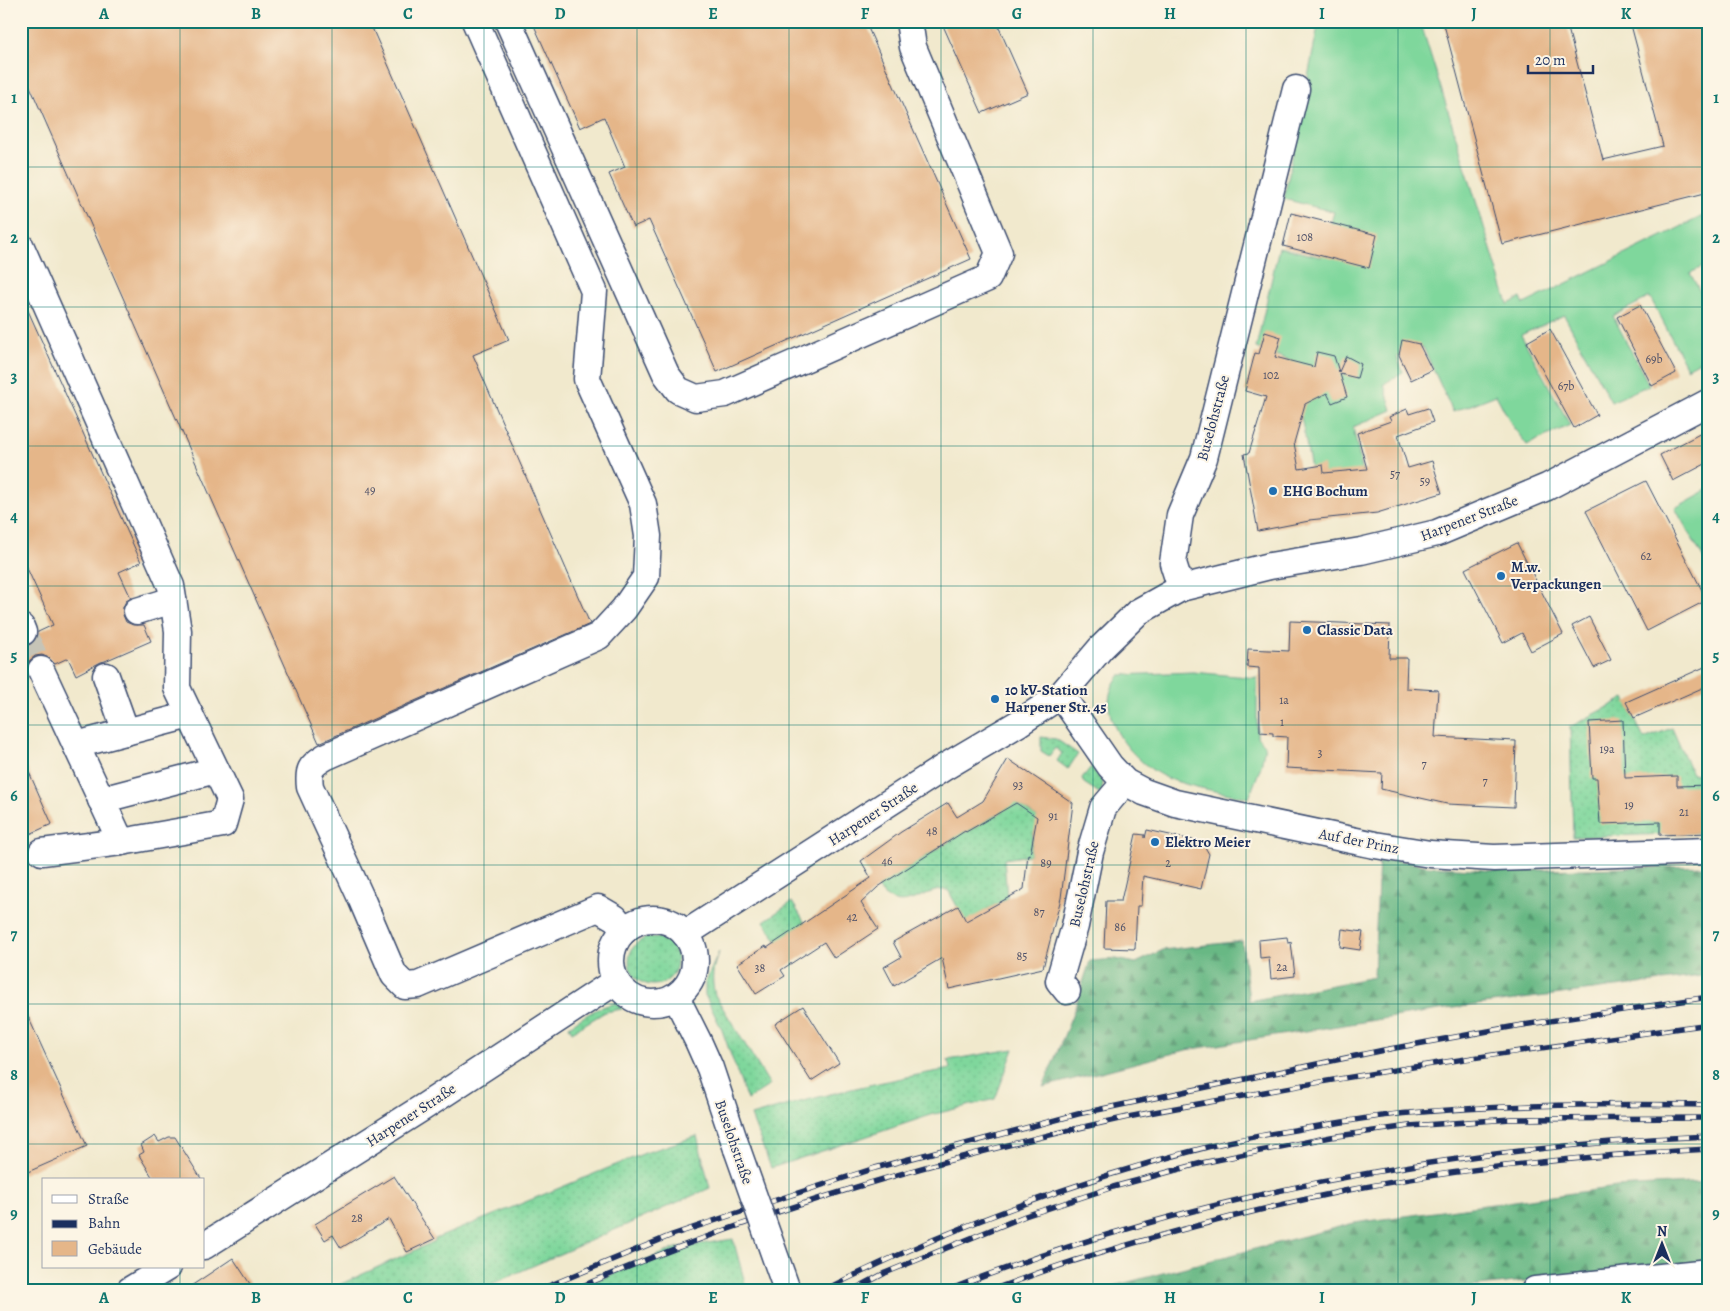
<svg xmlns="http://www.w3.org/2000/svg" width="1730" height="1311" font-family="Alegreya,serif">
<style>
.grass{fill:url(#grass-dots);stroke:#4d837d}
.forest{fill:url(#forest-firs);stroke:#417471}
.garden{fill:#7fd79c;stroke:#4d837d}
.building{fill:#e5b689}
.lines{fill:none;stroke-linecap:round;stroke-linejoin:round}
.minor-tunnel{stroke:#c6c4b7;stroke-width:26;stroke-dasharray:26 13;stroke-linecap:butt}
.minor-casing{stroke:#3b4b6f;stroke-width:29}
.minor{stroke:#fff;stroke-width:26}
.rail-casing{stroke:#1b2f5e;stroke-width:5.5}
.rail{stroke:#fcf5e5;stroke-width:4;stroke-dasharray:11;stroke-linecap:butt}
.minor-bridge-casing{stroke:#3b4b6f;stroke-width:29;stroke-linecap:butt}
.minor-bridge{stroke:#fff;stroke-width:26}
.grid{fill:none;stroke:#0f766e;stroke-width:1;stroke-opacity:0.55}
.poi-dot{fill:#1f6fb2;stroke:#fcf5e5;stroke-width:2}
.labels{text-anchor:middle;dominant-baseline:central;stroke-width:4;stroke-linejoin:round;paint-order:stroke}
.number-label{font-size:12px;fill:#4e5169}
.street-label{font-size:15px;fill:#1b2f5e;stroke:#fcf5e5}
.poi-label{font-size:15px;font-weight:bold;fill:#1b2f5e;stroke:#fcf5e5;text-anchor:start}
.neatline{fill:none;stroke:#0f766e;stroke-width:2}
.grid-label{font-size:16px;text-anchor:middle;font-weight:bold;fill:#0f766e}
</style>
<defs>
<pattern id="grass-dots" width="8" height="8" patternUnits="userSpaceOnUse" patternTransform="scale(1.25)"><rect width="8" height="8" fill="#7fd79c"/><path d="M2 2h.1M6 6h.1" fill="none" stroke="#6db989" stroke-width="1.8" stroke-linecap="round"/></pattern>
<pattern id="forest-firs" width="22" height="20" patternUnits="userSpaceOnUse" patternTransform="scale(1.25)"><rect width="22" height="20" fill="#67b884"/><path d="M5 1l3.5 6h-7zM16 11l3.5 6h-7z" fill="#54966f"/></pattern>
</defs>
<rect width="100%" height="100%" fill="#fcf5e5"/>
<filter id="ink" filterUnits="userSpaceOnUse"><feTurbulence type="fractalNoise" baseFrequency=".02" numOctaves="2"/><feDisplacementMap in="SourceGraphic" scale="10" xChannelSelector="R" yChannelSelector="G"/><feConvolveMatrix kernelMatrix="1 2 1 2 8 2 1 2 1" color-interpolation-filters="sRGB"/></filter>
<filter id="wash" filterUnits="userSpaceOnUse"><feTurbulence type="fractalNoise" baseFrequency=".0096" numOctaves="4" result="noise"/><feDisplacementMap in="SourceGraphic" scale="20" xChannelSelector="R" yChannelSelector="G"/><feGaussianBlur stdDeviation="1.12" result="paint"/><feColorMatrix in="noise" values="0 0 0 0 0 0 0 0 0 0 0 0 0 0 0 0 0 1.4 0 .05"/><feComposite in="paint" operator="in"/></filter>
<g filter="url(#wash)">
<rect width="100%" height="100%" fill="#f1e9cd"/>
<g class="grass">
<polygon points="1625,698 1644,739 1672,728 1692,774 1709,773 1709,833 1573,837 1570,727"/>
<polygon points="1041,737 1056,739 1078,754 1068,769 1057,761 1062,753 1055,748 1049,756 1041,751"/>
<polygon points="1091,767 1103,782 1101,794 1084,783 1082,778"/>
<path d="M 992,786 L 1041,820 L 1033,835 L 1030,855 L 1004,859 L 1007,898 L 966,922 L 948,890 C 921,887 902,920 877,887 L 878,886 L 955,838 L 954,835 L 963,830 L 966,832 L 1000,813 L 990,796 Z"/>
<polygon points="792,902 805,923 787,935 780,946 764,921"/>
<circle cx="653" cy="961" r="24"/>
<path d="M 719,952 C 712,968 711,979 715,995 L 770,1085 L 747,1100 L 722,1030 L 705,995 L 705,983 Z"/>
<path d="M 622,1003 L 622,1009 L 605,1012 L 572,1032 L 569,1026 C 586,1016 601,1003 622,1003 Z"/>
<path d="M 1014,1049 L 995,1099 L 931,1115 L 771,1168 L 751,1116 C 816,1096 882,1081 950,1069 L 948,1060 Z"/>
<polygon points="697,1136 710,1188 478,1290 328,1290 435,1241 435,1239 645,1153"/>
<polygon points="733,1239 747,1290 573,1290 676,1248"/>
</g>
<g class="forest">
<polygon points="1379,857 1428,866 1498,871 1709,866 1709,975 1445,1009 1186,1050 1043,1087 1072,1016 1090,961 1116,959 1136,963 1163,950 1242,941 1249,1001 1374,977"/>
<polygon points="1709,1182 1709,1261 1442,1290 1098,1290 1354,1223 1617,1187"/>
</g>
<g class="garden">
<polygon points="1319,21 1420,21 1508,304 1521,298 1524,304 1709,213 1709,264 1690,273 1709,308 1709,356 1687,368 1650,297 1613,316 1649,385 1611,402 1564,315 1521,335 1570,425 1527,445 1513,427 1496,395 1453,412 1423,347 1397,357 1403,372 1384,384 1392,410 1353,427 1364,478 1314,484 1299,406 1279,401 1289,360 1256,348 1279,247 1321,257 1334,212 1284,199"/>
<polygon points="1709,489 1709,568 1675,508"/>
<path d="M 1193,672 L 1257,678 L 1257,737 L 1265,745 L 1261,766 L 1249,798 C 1222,792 1193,788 1167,778 C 1133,763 1088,711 1120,675 Z"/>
</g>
<g id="blocks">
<g class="building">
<polygon points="21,21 369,21 509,340 473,355 590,624 319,743 21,66"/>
<polygon points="532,21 865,21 971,259 717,372 649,220 633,227 609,174 625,167 604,117 580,128"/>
<polygon points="941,21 996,21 1028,93 982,113"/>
<polygon points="1443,21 1566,21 1603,160 1663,146 1630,21 1709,21 1709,192 1502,244"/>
<polygon points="1291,213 1377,235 1369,268 1283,246"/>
<polygon points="21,295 141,562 119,572 131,598 126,601 123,607 123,615 126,622 133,625 144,625 151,641 105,661 101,662 76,675 68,658 55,664 49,658 42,655 35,656 28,662 26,669 27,676 21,679 21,647 29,646 35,641 38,632 53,625 21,555"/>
<polygon points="1640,305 1676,373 1652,386 1617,317"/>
<polygon points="1550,329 1597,415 1574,428 1527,342"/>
<polygon points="1265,332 1281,337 1275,357 1314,367 1317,352 1334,356 1339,372 1346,356 1361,364 1357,378 1340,374 1347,397 1332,403 1327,393 1305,404 1294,443 1299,469 1323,465 1324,473 1367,469 1357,433 1391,421 1389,417 1407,409 1409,414 1428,408 1433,422 1398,435 1408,468 1432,461 1442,493 1377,513 1309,520 1309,521 1258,531 1244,454 1249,453 1266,397 1245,391 1255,353 1259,354"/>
<polygon points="1402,340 1419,344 1432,370 1411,380 1399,355"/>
<polygon points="1709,429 1709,462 1673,481 1660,455"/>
<polygon points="1646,481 1707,600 1647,631 1586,511"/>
<polygon points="1517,543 1563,634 1531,651 1522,633 1503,643 1465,569"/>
<polygon points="1589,617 1611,660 1594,668 1572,626"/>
<polygon points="1290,621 1390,625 1389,658 1407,658 1406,688 1438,690 1435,737 1516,741 1514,807 1447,804 1381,789 1382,773 1286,768 1287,737 1273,736 1273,733 1260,732 1259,668 1247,667 1248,649 1289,651"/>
<polygon points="1709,665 1709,685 1634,718 1626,702"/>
<polygon points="1623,720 1625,778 1677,776 1677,786 1709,785 1709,833 1660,835 1660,822 1600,824 1597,778 1592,778 1589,722"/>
<polygon points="21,754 52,824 21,838"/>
<polygon points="1008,759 1073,803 1061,898 1043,968 949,989 942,958 894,986 884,967 901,957 893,942 958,906 966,921 1024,889 1028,854 1030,855 1037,817 1016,803 966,832 965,831 878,887 861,903 878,929 834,958 824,942 781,970 785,976 756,994 737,964 766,946 767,948 871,878 861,861 901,832 948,803 957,817 983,801"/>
<polygon points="1147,830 1202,842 1209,854 1201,889 1143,876 1141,906 1137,906 1135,949 1104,948 1106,901 1121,901 1136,834 1145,835 1145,838"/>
<polygon points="1342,929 1363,932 1360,950 1340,947"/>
<polygon points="1287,937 1288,943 1291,942 1295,976 1271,979 1269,957 1260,958 1259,940"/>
<polygon points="21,1001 87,1146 21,1175"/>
<polygon points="803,1006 839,1063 811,1081 775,1024"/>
<polygon points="155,1136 159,1142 169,1137 175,1137 202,1180 154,1180 139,1155 144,1152 141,1145"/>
<polygon points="394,1176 435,1239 407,1252 389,1219 341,1248 333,1235 325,1240 315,1224"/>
<polygon points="233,1258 254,1290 185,1290"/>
</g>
</g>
</g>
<g filter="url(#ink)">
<use href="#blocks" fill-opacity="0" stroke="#3b4b6f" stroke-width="1"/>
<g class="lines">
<polyline class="minor-tunnel" points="23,632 41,670"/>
<g class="minor-casing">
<g id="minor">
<path d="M 475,21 L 594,291 L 587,379 L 643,504 L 648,536 L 646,577 L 624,609 L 599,636 L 325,757 C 310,766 308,770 310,787 L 361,898 L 394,975 L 405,986 L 418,985 L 598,908 L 615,918 L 625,930"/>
<polyline points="508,21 666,374 678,390 696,398 725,394 988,278 999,253 913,47 909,21"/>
<polyline points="21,247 171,586 178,631 177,688 230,799 223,824 121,842 41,670"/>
<polyline points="1181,588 1173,563 1180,515 1204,458 1296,89"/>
<polyline points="137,611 173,600"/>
<polyline points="21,627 23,632"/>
<polyline points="106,676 126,732"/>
<polyline points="1061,695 1110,766 1125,782 1144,792 1175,803 1375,845 1430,854 1494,858 1709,851"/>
<polyline points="76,745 190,715"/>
<polyline points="101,800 216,770"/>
<polyline points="42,852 121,842"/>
<circle cx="653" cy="961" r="42"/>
<polyline points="685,934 943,768 1019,723 1061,695 1101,648 1138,612 1181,588 1270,566 1361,551 1437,533 1547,487 1709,402"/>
<polyline points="1067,991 1059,981 1075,926 1090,852 1103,808 1125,782"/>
<polyline points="676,997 698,1041 710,1068 737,1149"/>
<polyline points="204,1246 422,1108 616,981"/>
<polyline points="130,1290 168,1267"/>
<polyline points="1535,1290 1709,1272"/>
</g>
</g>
<use href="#minor" class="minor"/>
<g class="rail-casing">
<g id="rail">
<polyline points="539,1290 672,1235 773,1201 875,1168 1078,1114 1384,1050 1516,1026 1709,997"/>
<path d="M 573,1290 C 751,1213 939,1158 1128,1117 C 1163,1110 1198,1104 1232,1098 C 1390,1068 1550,1047 1709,1024"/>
<path d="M 824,1290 C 947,1229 1077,1180 1211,1146 C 1246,1137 1283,1132 1319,1126 C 1349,1121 1380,1115 1410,1113 C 1509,1104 1610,1104 1709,1105"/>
<polyline points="853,1290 885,1273 1025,1216 1113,1187 1202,1163 1260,1151 1331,1137 1409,1126 1511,1119 1709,1118"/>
<path d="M 948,1290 C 1186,1196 1453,1147 1709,1136"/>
<path d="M 991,1290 C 1023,1279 1055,1266 1087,1257 C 1172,1231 1258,1209 1344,1191 C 1464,1167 1587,1156 1709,1149"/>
</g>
</g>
<use href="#rail" class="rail"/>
<g class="minor-bridge-casing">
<polyline id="minor-bridge" points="737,1149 787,1290"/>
</g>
<use href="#minor-bridge" class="minor-bridge"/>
</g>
</g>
<path class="grid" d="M 180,21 L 180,1180M 332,21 L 332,1290M 484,21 L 484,1290M 637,21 L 637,1290M 789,21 L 789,1290M 941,21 L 941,1290M 1093,21 L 1093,1290M 1246,21 L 1246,1290M 1398,21 L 1398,1290M 1550,21 L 1550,1290M 21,167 L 1709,167M 21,307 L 1709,307M 21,446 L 1709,446M 21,586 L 1709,586M 21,725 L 1709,725M 21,865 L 1709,865M 21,1004 L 1709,1004M 21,1144 L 1709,1144M 180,1267 L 180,1290"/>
<g class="poi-dot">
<circle cx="1273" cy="491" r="5"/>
<circle cx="1501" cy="576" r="5"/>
<circle cx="1307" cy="630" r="5"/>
<circle cx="995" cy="699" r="5"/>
<circle cx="1155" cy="842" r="5"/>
</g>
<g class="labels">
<g class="number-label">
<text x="1305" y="237">108</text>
<text x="1654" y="359">69b</text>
<text x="1271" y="375">102</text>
<text x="1566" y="386">67b</text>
<text x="1395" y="474">57</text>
<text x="1425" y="481">59</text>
<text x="370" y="490">49</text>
<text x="1646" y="556">62</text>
<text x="1284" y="700">1a</text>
<text x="1282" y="722">1</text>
<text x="1607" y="749">19a</text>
<text x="1320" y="753">3</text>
<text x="1424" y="764">7</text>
<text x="1485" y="781">7</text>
<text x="1018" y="785">93</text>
<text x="1629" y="805">19</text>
<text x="1684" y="812">21</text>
<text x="1053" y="816">91</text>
<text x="932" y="831">48</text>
<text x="887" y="861">46</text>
<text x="1046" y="863">89</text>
<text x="1168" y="863">2</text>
<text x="1039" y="912">87</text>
<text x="852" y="917">42</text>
<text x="1120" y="927">86</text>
<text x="1022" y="956">85</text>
<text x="1282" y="967">2a</text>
<text x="760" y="968">38</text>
<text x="357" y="1218">28</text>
</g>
<g class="street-label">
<text transform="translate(1213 418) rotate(-75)">Buselohstraße</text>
<text transform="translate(1469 518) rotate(-21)">Harpener Straße</text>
<text transform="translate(873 814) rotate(-33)">Harpener Straße</text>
<text transform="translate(1359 841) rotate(11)">Auf der Prinz</text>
<text transform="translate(1084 884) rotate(-77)">Buselohstraße</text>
<text transform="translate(411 1115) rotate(-33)">Harpener Straße</text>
<text transform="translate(734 1142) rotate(71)">Buselohstraße</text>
</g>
<g class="poi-label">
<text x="1283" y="491">EHG Bochum</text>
<text x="1511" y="567">M.w.<tspan x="1511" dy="17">Verpackungen</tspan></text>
<text x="1317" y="630">Classic Data</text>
<text x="1005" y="690">10 kV-Station<tspan x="1005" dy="17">Harpener Str. 45</tspan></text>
<text x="1165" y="842">Elektro Meier</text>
</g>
</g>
<rect width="1730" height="1311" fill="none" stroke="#fcf5e5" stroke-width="55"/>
<rect x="42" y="1178" width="162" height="90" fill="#fcf5e5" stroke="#a2a6af"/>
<rect x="52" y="1195" width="25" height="8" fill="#ffffff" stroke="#a2a6af"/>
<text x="88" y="1204" font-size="15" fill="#1b2f5e">Straße</text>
<rect x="52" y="1220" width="25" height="8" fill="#1b2f5e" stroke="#a2a6af"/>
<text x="88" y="1228" font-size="15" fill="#1b2f5e">Bahn</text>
<rect x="52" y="1241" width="25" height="15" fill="#e5b689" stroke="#a2a6af"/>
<text x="88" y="1254" font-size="15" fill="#1b2f5e">Gebäude</text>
<g transform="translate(1662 1244)" stroke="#fcf5e5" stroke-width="4" paint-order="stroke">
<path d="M0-4L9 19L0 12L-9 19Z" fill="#1b2f5e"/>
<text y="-8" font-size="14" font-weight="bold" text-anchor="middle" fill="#1b2f5e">N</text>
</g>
<path d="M1528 65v8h65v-8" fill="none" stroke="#1b2f5e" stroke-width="2.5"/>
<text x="1535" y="65" font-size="15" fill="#1b2f5e" stroke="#fcf5e5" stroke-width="4" paint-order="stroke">20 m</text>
<rect x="28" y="28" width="1674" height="1256" class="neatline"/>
<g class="grid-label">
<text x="104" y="19">A</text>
<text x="256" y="19">B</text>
<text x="408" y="19">C</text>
<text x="560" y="19">D</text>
<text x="713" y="19">E</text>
<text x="865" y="19">F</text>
<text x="1017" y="19">G</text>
<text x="1170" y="19">H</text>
<text x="1322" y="19">I</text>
<text x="1474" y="19">J</text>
<text x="1626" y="19">K</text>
<text x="14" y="103">1</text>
<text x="1716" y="103">1</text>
<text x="14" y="243">2</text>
<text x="1716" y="243">2</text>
<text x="14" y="382">3</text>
<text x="1716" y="382">3</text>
<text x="14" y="522">4</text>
<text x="1716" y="522">4</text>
<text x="14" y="661">5</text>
<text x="1716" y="661">5</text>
<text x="14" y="801">6</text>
<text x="1716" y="801">6</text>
<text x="14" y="940">7</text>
<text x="1716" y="940">7</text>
<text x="14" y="1080">8</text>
<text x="1716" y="1080">8</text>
<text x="14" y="1219">9</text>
<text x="1716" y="1219">9</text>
<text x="104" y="1303">A</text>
<text x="256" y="1303">B</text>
<text x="408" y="1303">C</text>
<text x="560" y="1303">D</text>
<text x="713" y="1303">E</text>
<text x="865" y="1303">F</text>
<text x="1017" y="1303">G</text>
<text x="1170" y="1303">H</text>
<text x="1322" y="1303">I</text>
<text x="1474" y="1303">J</text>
<text x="1626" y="1303">K</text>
</g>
</svg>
